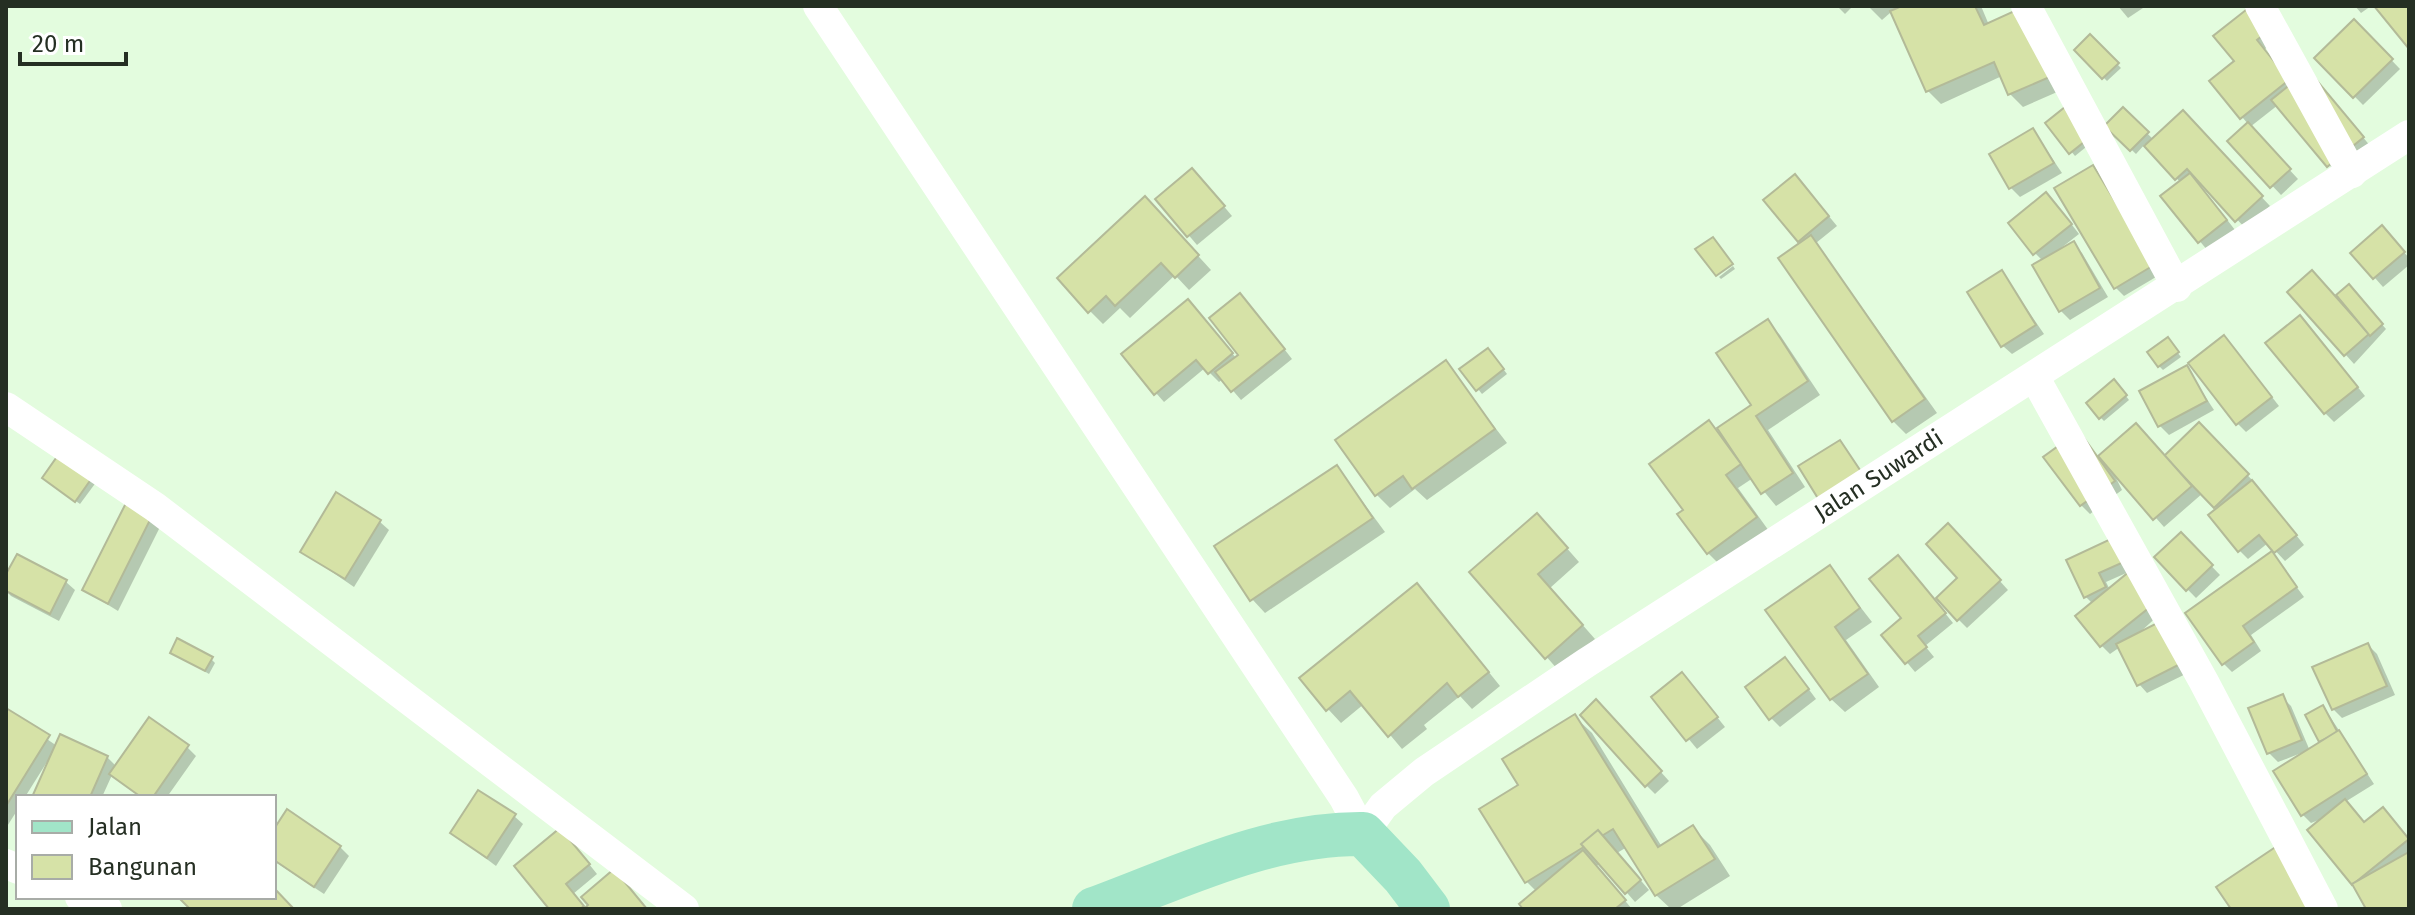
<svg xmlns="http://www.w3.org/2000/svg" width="2415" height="915" font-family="'Fira Sans',sans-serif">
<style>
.shadow{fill:#0003}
.building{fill:#d6e2a7;stroke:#b3ba98;stroke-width:2}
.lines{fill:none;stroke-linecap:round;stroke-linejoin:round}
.minor{stroke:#fff;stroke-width:30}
.primary{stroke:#a1e5c8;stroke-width:44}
.labels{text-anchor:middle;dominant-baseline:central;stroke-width:6;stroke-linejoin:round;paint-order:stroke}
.street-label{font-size:24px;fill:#252f23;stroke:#fff}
</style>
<rect width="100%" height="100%" fill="#e3fcde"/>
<g class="shadow">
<polygon points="1837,6 1853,6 1845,14"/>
<polygon points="1868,6 1898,6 1882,20"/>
<polygon points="1906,6 1981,6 1989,25 2064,89 2023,107 2010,94 2002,76 1941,104 1928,91"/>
<polygon points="2118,6 2146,6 2128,18"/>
<polygon points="2355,6 2371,6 2361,13"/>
<polygon points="2354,21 2400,69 2363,105 2317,58"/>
<polygon points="2090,37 2121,68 2107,81 2076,50"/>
<polygon points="2216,37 2279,37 2264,50 2293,85 2317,81 2371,147 2338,175 2278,105 2250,127 2298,179 2281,195 2230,141 2248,124 2212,81 2236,62"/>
<polygon points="2123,110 2154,140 2191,122 2270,206 2246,229 2204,184 2201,186 2235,230 2208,251 2163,197 2181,183 2145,144 2136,154 2107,126"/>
<polygon points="2048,123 2091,143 2075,156"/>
<polygon points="2033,130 2062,173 2020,197 2011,188"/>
<polygon points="2093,167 2161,274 2124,296 2115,287"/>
<polygon points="1201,179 1232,216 1197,245 1158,199"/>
<polygon points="1804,186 1837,226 1816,243 1937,413 1906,434 1893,421 1799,241"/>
<polygon points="2055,203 2079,234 2061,248 2073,244 2082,253 2108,297 2070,320 2061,311 2043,261 2035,253"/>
<polygon points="1158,212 1211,270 1189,290 1175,275 1130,318 1120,308 1103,324 1090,311"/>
<polygon points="2391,237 2409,258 2409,265 2383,287 2353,253"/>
<polygon points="1733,266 1735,269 1721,279 1719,277"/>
<polygon points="2002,273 2044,334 2012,354 2003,346"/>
<polygon points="2349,287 2386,329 2354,364 2290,292 2355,320 2358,317"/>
<polygon points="1249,304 1292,359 1241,400 1223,379 1219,382 1205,368 1164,402 1156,393 1197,310 1236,358 1240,355"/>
<polygon points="1767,322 1780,335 1820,395 1768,430 1805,487 1776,506 1753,478 1738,488 1769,531 1721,566 1708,553 1686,510 1709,423 1724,438 1753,406"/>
<polygon points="2308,326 2365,396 2334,422 2325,413"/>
<polygon points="2171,344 2181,357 2163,370 2159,366"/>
<polygon points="2232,346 2279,406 2246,432 2237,423"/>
<polygon points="1492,354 1507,374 1482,394 1462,369"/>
<polygon points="1445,363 1507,443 1427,500 1415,489 1390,508 1377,495"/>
<polygon points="2186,367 2214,410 2169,435 2160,426"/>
<polygon points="2118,386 2129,400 2104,421 2100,417"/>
<polygon points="2136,425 2165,458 2199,425 2256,484 2304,545 2285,561 2268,543 2248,559 2239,550 2219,510 2203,493 2164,527 2110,466 2122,490 2090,514 2081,505 2087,443 2098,458"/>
<polygon points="1337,467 1385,532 1265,613 1252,599"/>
<polygon points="48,481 97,481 80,504"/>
<polygon points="127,505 160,527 118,611 84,590"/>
<polygon points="380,522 389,530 354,587 303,552"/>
<polygon points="1550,529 1579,562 1550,588 1595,639 1559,671 1472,572"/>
<polygon points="1957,534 2008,590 1967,628 1958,619"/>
<polygon points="2181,534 2220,575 2196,598 2156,557"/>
<polygon points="2114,540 2133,570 2106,582 2110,590 2162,612 2137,635 2200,667 2147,693 2139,684 2120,647 2110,654 2101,645 2093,604 2086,597"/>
<polygon points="2272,554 2304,597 2251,635 2261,651 2232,672 2223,663"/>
<polygon points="1907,566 1953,623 1925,646 1934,657 1915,672 1884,635 1904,619"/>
<polygon points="1830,568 1872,622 1846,640 1879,687 1845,712 1831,699"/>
<polygon points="6,579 66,582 75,590 59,621 11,596 6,591"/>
<polygon points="1430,599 1500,686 1472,709 1460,696 1424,725 1427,729 1402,749 1364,704 1341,723 1328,709"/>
<polygon points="2368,645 2377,654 2395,695 2342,718 2333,709"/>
<polygon points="172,652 211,659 215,663 209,674"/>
<polygon points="1793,668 1816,699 1780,727 1771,718"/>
<polygon points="1690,683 1725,727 1697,749 1654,697"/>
<polygon points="2282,697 2291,706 2310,751 2322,743 2307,716 2323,708 2327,712 2374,784 2345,802 2364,824 2391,818 2409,840 2409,909 2368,909 2324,818 2311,823 2302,814 2304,752 2278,762 2269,753"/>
<polygon points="1605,710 1669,781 1655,794 1646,785"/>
<polygon points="6,711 57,746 107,757 117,767 187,747 196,756 167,797 140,797 112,775 102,797 35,797 47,762 25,797 18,797 18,809 6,828"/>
<polygon points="1575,717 1592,733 1662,847 1693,828 1710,845 1730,876 1677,909 1671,909 1656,895 1627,847 1617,853 1649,890 1635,902 1601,863 1596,866 1632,909 1526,909 1537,892 1527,882 1482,810 1521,786"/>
<polygon points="514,816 523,824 496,866 452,833"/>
<polygon points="274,832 340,847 349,856 324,894 274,861"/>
<polygon points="569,839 597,874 573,894 586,909 551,909"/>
</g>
<g class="building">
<polygon points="1902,6 1975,6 1984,25 2021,8 2052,76 2008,95 1994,62 1926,92 1890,11"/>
<polygon points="2251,6 2272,28 2257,40 2289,80 2240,119 2209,81 2234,61 2213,36"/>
<polygon points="2374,6 2409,6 2409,49"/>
<polygon points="2354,19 2393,59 2353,98 2314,58"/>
<polygon points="2090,34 2119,63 2102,79 2074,50"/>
<polygon points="2308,70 2364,137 2327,167 2271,100"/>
<polygon points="2065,107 2089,138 2069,154 2045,123"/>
<polygon points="2123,107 2149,132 2130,151 2104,126"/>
<polygon points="2183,110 2263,196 2235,222 2187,169 2175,180 2144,146"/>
<polygon points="2248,122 2291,169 2270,188 2227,141"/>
<polygon points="2033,128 2054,163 2009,189 1989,154"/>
<polygon points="2093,165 2154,265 2114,289 2054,188"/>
<polygon points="1192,168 1225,206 1187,237 1155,199"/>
<polygon points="2190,173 2227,220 2198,243 2160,196"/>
<polygon points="1795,174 1829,216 1798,242 1763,200"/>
<polygon points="2046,192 2072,224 2033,255 2008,223"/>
<polygon points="1145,196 1199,255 1175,278 1161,263 1115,306 1106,296 1088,313 1057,278"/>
<polygon points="2382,225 2405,252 2373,279 2350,253"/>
<polygon points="1811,235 1925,399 1892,422 1778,258"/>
<polygon points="1713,237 1733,264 1716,276 1695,249"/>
<polygon points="2074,241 2100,288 2059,312 2032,265"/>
<polygon points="2002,270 2036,325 2001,347 1967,292"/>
<polygon points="2312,270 2369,334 2344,356 2287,292"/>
<polygon points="2349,284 2383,324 2370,336 2336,295"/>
<polygon points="1240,293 1285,349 1231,392 1215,372 1238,355 1209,318"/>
<polygon points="1188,299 1233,353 1208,374 1196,360 1154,395 1121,354"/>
<polygon points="2300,315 2358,387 2324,414 2265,343"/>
<polygon points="1768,319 1808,381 1756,416 1793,473 1761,494 1717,428 1751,405 1716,353"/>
<polygon points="2224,335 2272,397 2236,425 2188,363"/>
<polygon points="2168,337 2179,352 2158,367 2147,352"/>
<polygon points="1488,348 1504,369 1476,391 1459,369"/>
<polygon points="1446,360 1495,429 1412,489 1403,476 1375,496 1335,440"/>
<polygon points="2187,365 2207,401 2158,427 2139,391"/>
<polygon points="2114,379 2127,395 2099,419 2086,403"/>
<polygon points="1709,420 1741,464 1726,475 1757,517 1707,554 1677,514 1683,510 1649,464"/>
<polygon points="2199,422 2249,474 2214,508 2164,456"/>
<polygon points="2136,423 2192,486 2153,520 2098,456"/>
<polygon points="2079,431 2115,481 2080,506 2043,457"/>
<polygon points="1840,440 1862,473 1819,500 1798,466"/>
<polygon points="61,451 94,475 75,502 42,478"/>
<polygon points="1337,465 1373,518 1250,601 1214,546"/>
<polygon points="2252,480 2297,535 2274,553 2259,535 2238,552 2208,515"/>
<polygon points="336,492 381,520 345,579 300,552"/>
<polygon points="126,503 152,516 108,604 82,590"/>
<polygon points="1537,513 1568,548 1538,574 1583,625 1545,659 1469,572"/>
<polygon points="1948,523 2001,580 1957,621 1936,598 1957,578 1926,544"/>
<polygon points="2181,532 2213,565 2186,591 2154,557"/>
<polygon points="2115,537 2126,561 2099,573 2106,587 2084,598 2066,560"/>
<polygon points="2272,551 2297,587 2243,626 2254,642 2222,665 2185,613"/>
<polygon points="17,554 67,580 50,614 6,591 6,574"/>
<polygon points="1898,555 1946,613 1918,636 1927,647 1905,664 1881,635 1901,618 1869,579"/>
<polygon points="1830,565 1860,608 1835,627 1868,674 1830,700 1765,610"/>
<polygon points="2130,571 2155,603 2100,647 2075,616"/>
<polygon points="1417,583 1489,672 1458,697 1447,683 1388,737 1350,691 1326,711 1299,678"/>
<polygon points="2171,616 2192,658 2137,686 2116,644"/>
<polygon points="177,638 213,657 205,671 170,653"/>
<polygon points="2368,643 2387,686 2332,710 2312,667"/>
<polygon points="1785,657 1809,689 1769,720 1745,687"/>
<polygon points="1682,672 1718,717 1686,741 1651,697"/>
<polygon points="2283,694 2302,740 2267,754 2248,708"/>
<polygon points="1596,699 1662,771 1645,787 1580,715"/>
<polygon points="2323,705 2338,733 2319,742 2305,715"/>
<polygon points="6,708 50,735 6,806"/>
<polygon points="1575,714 1658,847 1693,825 1715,859 1655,896 1613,829 1525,883 1479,809 1518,785 1502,759"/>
<polygon points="149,717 189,745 153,797 141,797 109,774"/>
<polygon points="2339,730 2367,774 2301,816 2273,771"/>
<polygon points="60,734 108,756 90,797 32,797"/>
<polygon points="478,790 516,814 487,858 450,833"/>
<polygon points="2345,799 2364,822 2383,807 2409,839 2352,885 2307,830"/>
<polygon points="287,809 341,846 314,887 274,860 274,829"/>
<polygon points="560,828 590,864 566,884 584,906 580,909 549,909 514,866"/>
<polygon points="1598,830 1641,880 1625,894 1581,844"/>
<polygon points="2283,842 2308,909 2231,909 2216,887"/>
<polygon points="1583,850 1626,900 1615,909 1523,909 1519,904"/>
<polygon points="2409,852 2409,909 2366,909 2352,884"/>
<polygon points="614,869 647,909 584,909 588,905 581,897"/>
<polygon points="274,888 294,909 190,909 178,897 274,897"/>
</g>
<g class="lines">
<g class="minor">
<path id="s1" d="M 818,6 L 1344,798 L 1363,834 L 1383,806 L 1424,772 L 1586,663 L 2409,135"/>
<polyline points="2026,6 2177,287"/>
<polyline points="2260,6 2352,173"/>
<polyline points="2035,378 2204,682 2323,909"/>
<polyline points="6,407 155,507 684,909"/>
<polyline points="6,864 18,869"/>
<polyline points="80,897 107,909"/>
</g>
<path class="primary" d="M 1094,909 C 1181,877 1268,833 1363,834 L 1403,876 L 1428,909"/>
</g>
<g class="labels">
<g class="street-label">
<text stroke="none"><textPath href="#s1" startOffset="1622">Jalan Suwardi</textPath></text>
</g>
</g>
<rect width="2415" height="915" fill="none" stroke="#252f23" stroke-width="16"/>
<rect x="16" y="795" width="260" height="104" fill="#ffffff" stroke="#a8aca7" stroke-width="2"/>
<rect x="32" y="821" width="40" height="12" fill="#a1e5c8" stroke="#a8aca7" stroke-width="2"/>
<text x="88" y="835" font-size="24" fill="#252f23">Jalan</text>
<rect x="32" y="855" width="40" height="24" fill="#d6e2a7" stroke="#a8aca7" stroke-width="2"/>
<text x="88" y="875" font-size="24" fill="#252f23">Bangunan</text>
<path d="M20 52v12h106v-12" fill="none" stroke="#252f23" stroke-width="4"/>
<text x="32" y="52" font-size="24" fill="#252f23" stroke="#ffffff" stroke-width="6" paint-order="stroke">20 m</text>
</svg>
